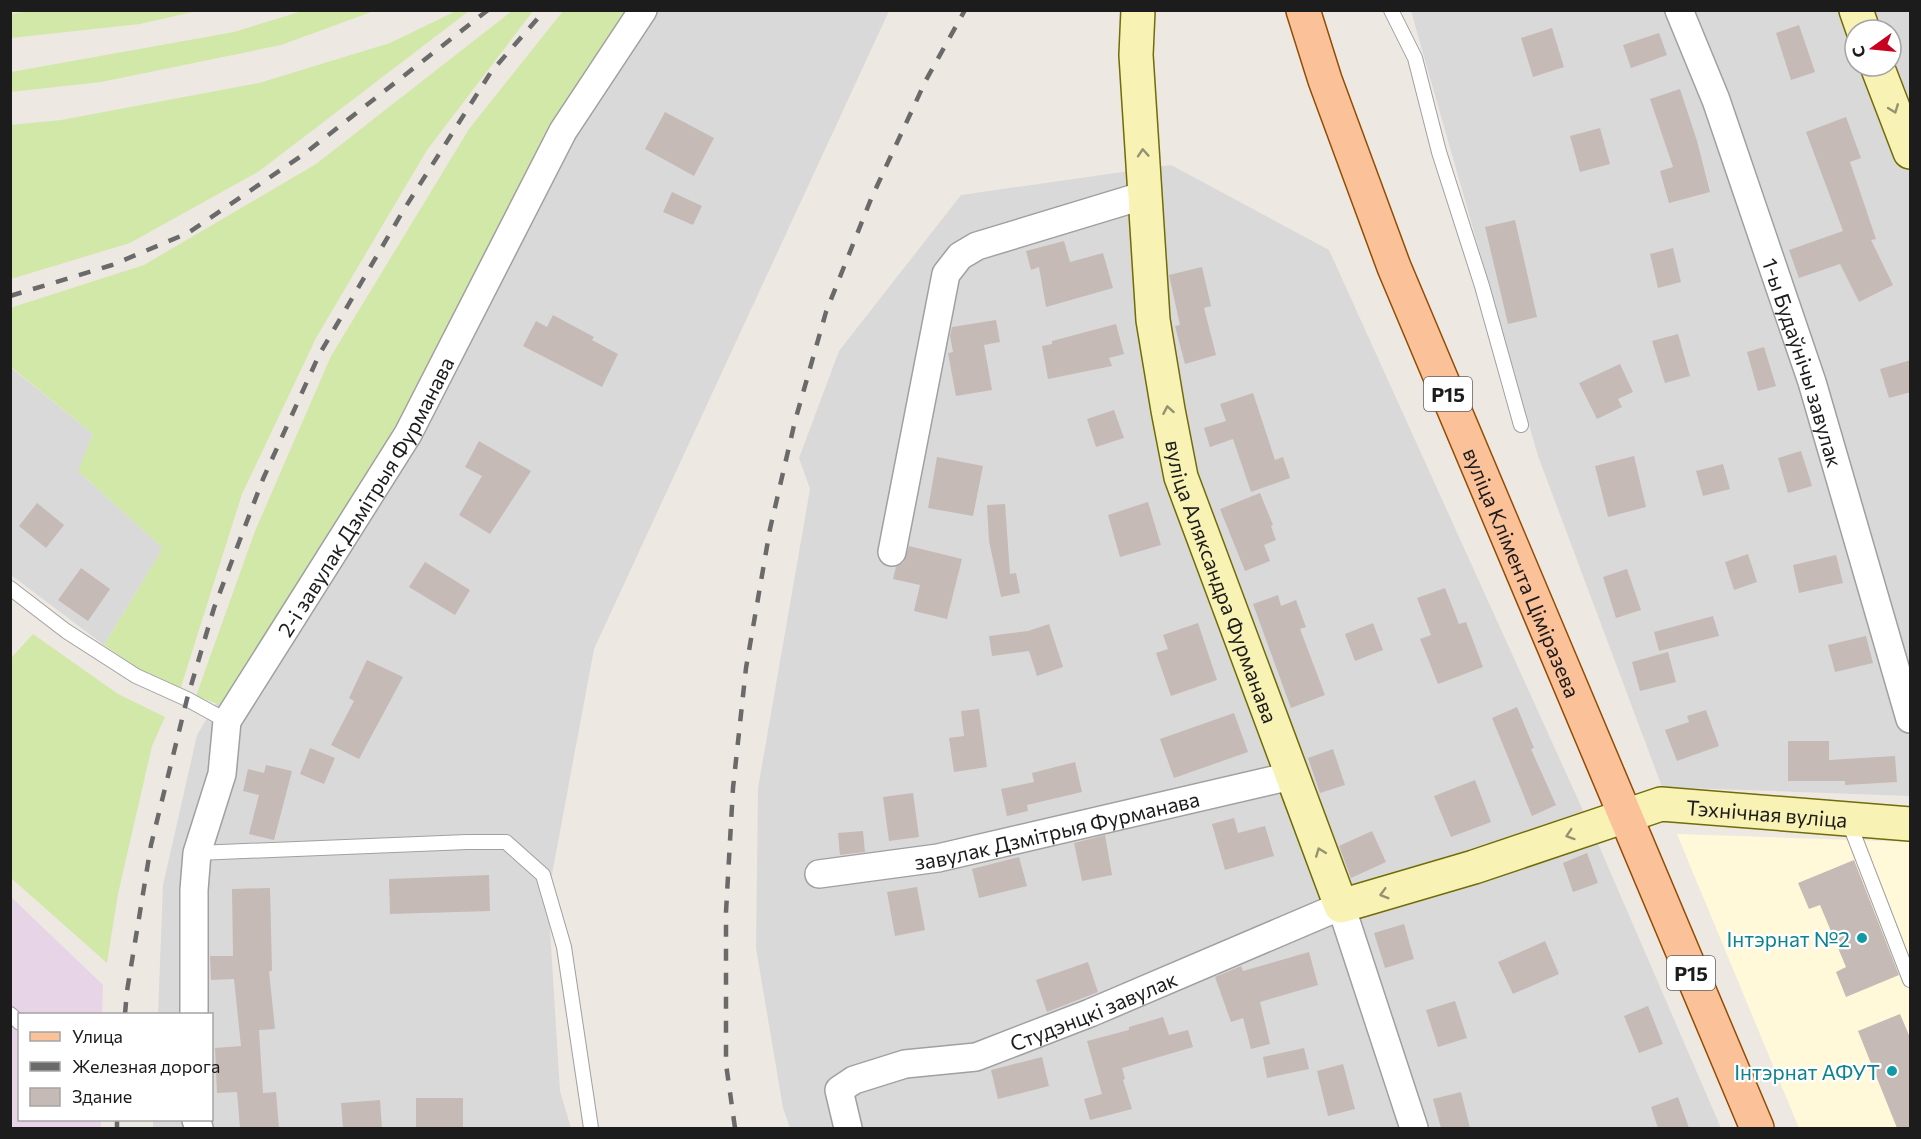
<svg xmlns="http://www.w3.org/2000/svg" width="1921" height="1139" font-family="Commissioner,sans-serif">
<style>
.residential{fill:#dad9d9;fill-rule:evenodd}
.industrial{fill:#e7d4e6}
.education{fill:#fff9da}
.grass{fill:#d1e8a8}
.building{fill:#c5bab5}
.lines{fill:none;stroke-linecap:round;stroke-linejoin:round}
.lane-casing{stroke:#a0a0a0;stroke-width:16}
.street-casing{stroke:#a0a0a0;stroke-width:30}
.secondary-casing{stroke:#716c06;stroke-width:36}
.primary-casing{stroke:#934d02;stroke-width:36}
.lane{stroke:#fff;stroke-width:14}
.street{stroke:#fff;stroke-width:27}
.secondary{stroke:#f8f2b5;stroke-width:33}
.primary{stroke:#fbc29a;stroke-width:33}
.rail{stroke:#6a6a6a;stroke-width:4.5;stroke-dasharray:12 12;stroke-linecap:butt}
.oneway{stroke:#959270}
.culture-dot{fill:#0f9aa8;stroke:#fff;stroke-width:2}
.labels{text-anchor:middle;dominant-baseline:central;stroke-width:4.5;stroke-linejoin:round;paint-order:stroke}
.shield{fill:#fff;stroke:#606060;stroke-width:1.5}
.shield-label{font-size:20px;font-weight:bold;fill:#1c1c1c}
.street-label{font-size:21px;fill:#1c1c1c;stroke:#fff}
.culture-label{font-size:21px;fill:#0d838f;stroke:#fff;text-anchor:end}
</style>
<rect width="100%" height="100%" fill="#eee8e2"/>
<g class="residential">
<polygon points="628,11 889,11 594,649 548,896 560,1091 571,1128 153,1128 153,1120 212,1120 212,1014 158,1014 163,885 197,735"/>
<path d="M 1411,11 L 1910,11 L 1910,796 L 1662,787 L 1538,456 ZM 1855,30 L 1891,30 L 1891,66 L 1855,66 Z"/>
<polygon points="1171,165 1329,250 1600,848 1721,1128 790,1128 783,1108 756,948 758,788 810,489 799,458 839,351 961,195"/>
<polygon points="10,367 93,434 79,472 163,548 104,645 11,575"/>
</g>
<polygon class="industrial" points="10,896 103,985 102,1014 20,1014 20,1120 101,1120 101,1128 11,1128"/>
<polygon class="education" points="1677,834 1910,842 1910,1128 1799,1128"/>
<g class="grass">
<polygon points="36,10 197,10 197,11 140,24 11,38 11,14"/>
<polygon points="302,11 374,11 281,45 101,82 11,92 11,72 234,32"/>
<polygon points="456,11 469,11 258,172 130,243 11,279 11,125 61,120 259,83 390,43"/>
<polygon points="512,11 533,11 427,150 316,338 242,494 180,690 156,681 104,645 163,548 78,471 93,434 11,367 10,308 144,265 316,164"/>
<polygon points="563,11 625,11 581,77 521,182 400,429 229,708 196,696 255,531 331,356 469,129"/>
<polygon points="33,634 118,694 165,717 152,746 118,894 107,963 11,878 11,658"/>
</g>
<g class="building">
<polygon points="1799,25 1815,72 1791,80 1776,33"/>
<polygon points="1552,28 1564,67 1533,77 1521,38"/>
<polygon points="1659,33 1667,55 1631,68 1623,45"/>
<polygon points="1680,89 1697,141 1710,192 1669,203 1660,171 1673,167 1650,99"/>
<polygon points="665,112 714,138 694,176 645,149"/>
<polygon points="1846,117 1861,158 1850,162 1876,239 1871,240 1893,285 1859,302 1840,264 1799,278 1789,250 1843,231 1806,132"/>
<polygon points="1600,128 1610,164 1580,172 1570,136"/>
<polygon points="672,192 702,206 693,225 663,212"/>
<polygon points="1515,220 1537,317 1508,324 1485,227"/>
<polygon points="1064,241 1070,262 1103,253 1113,288 1046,307 1039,267 1031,270 1026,251"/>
<polygon points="1673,248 1681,282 1658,288 1650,254"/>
<polygon points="1202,267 1211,306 1204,308 1216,355 1185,364 1175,326 1180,325 1169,275"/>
<polygon points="553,315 594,337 592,340 618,354 602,387 523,346 536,321 547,327"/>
<polygon points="996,320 1000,342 984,345 992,390 956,396 948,353 953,352 950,336 952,327"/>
<polygon points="1116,324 1124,354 1109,358 1112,366 1048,379 1042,346 1052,344 1052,341"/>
<polygon points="1678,334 1690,376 1665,383 1652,341"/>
<polygon points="1764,347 1776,386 1758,391 1747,352"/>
<polygon points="1911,360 1911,392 1889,398 1880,369"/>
<polygon points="1620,364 1633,392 1618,399 1622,407 1597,419 1579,383"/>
<polygon points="1253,393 1275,460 1283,457 1290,478 1251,492 1233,439 1210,447 1204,428 1226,421 1220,404"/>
<polygon points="1114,410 1124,438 1096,447 1087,419"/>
<polygon points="479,441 531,471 490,534 459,515 482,476 465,467"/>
<polygon points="1801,451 1812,486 1788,493 1778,458"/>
<polygon points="1634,456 1646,507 1608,517 1595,466"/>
<polygon points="937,457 983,466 973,516 928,508"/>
<polygon points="1723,464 1730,489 1703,496 1696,471"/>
<polygon points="1260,493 1273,525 1271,526 1276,540 1264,545 1270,561 1245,571 1220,509"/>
<polygon points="1148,502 1161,545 1120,557 1108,515"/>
<polygon points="37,503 64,525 46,548 19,526"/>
<polygon points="1005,504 1010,574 1016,573 1020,593 1001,597 989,541 987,505"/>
<polygon points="909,546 962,559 947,619 914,611 920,585 893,579 896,567 904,562"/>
<polygon points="1748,554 1757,582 1734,590 1725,562"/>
<polygon points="1836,555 1843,583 1799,593 1793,565"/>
<polygon points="425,562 470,590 455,615 409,587"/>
<polygon points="81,568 110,589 88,621 58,600"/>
<polygon points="1627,569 1641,610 1616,618 1603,577"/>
<polygon points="1445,588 1459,624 1466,622 1483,667 1438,684 1420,639 1431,635 1417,598"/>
<polygon points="1278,595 1281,606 1296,600 1306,627 1300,629 1325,695 1291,708 1253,604"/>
<polygon points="1713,616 1719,636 1659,651 1654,632"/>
<polygon points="1198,623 1217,680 1171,696 1156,653 1168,649 1163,635"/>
<polygon points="1373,623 1383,650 1355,661 1345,634"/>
<polygon points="1049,624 1063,667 1037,676 1029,651 992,656 989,636 1028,631"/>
<polygon points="1866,636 1873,663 1835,672 1828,645"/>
<polygon points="1668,652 1676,682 1640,691 1632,662"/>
<polygon points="367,660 403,677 359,759 331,745 354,701 349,698"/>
<polygon points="1517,707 1534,748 1531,749 1556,805 1532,816 1492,718"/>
<polygon points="979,709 987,767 954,772 949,738 964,736 961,711"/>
<polygon points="1706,710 1719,746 1677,761 1665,730 1689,722 1687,716"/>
<polygon points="1234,713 1248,752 1174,778 1160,739"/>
<polygon points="1788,741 1829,741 1829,760 1895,756 1897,782 1845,785 1845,781 1788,781"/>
<polygon points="310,748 335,758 324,784 300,774"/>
<polygon points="1333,749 1345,785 1320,793 1308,758"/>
<polygon points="1075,762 1082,792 1027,805 1028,811 1007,816 1001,789 1034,782 1032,773"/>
<polygon points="266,765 292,771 274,840 249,834 259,795 243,791 248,769 264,773"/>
<polygon points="1475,780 1491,822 1451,837 1434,796"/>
<polygon points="913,793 919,837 889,841 883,797"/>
<polygon points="1234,818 1238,833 1265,826 1274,856 1225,870 1212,824"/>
<polygon points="863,831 865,852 840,855 838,833"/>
<polygon points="1372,831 1386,862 1351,878 1339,846"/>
<polygon points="1105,835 1112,875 1082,881 1074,843"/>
<polygon points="1587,853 1598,883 1573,892 1563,863"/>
<polygon points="1019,857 1027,886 979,898 972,869"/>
<polygon points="1854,860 1899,975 1846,997 1836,972 1846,967 1820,905 1809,909 1798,883"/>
<polygon points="489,875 490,911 390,914 389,879"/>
<polygon points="917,887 925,930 895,936 887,892"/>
<polygon points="270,888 272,971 269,971 275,1029 259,1030 263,1093 276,1092 279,1128 240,1128 237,1092 217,1093 215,1048 241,1046 234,979 211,980 210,956 233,956 232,889"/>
<polygon points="1404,924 1414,959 1385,968 1374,933"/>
<polygon points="1545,941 1559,974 1513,994 1498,962"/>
<polygon points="1309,952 1318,985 1260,1002 1270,1044 1251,1049 1243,1018 1231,1022 1215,977 1241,966 1243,971"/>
<polygon points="1088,962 1098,992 1047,1012 1036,980"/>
<polygon points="1455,1001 1467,1038 1438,1047 1426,1010"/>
<polygon points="1648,1006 1663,1044 1639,1053 1624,1016"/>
<polygon points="1900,1014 1911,1040 1911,1128 1897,1128 1858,1031"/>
<polygon points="1163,1017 1169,1035 1188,1030 1193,1047 1122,1068 1125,1079 1123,1080 1132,1109 1090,1120 1084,1099 1102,1094 1087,1041 1129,1030 1129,1027"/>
<polygon points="1304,1048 1309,1069 1267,1078 1263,1057"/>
<polygon points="1042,1057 1049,1086 998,1099 991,1070"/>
<polygon points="1343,1064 1355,1109 1328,1116 1317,1071"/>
<polygon points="1461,1092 1470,1128 1441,1128 1433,1099"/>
<polygon points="1678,1097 1689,1128 1658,1128 1651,1107"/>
<rect x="416" y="1098" width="47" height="30"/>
<polygon points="380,1100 382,1128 343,1128 341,1103"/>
</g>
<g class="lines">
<g class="lane-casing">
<g id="lane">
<polyline points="1391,10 1415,58 1439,152 1482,286 1521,425"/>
<polyline points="10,588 66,631 136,676 187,699 227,721"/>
<polyline points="1848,820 1910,980"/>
<polyline points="197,853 467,842 506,842 543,875 564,947 591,1128"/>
<polyline points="10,1014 20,1023"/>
</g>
</g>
<g class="street-casing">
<g id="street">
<path id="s1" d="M 1679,10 L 1716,100 L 1812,382 L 1910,719"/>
<polyline points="892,552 946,274 960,256 977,246 1145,195"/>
<path id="s2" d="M 819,874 L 938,858 L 1291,776"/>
<path id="s3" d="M 194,1014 L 194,890 L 197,853 L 222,774 L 227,721 L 408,434 L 563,131 L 643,10"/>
<polyline points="196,1120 199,1128"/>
<path id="s4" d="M 848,1128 L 839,1090 L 854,1080 L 905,1064 L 976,1057 L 1090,1013 L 1341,906 L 1414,1128"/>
</g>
</g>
<g class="secondary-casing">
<g id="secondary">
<path id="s5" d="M 1138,10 L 1136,55 L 1153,320 L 1168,410 L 1181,477 L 1341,906 L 1474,867 L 1661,804 L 1910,824"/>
<polyline points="1856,10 1863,30"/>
<polyline points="1877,66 1910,152"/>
</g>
</g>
<g class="primary-casing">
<g id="primary">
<path id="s6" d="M 1303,10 L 1325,80 L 1394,267 L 1757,1128"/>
</g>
</g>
<use href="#lane" class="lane"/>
<use href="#street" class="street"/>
<use href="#secondary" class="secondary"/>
<use href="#primary" class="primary"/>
<g class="rail">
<polyline points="10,296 112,265 188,233 304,154 488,10"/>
<polyline points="125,1014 127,991 151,845 187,699 214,608 263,479 319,355 403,211 491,72 545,10"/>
<polyline points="117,1128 117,1120"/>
<polyline points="735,1128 726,1064 726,912 733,788 746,668 770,529 795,421 826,312 871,199 926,80 965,10"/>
</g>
</g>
<defs><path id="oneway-chevron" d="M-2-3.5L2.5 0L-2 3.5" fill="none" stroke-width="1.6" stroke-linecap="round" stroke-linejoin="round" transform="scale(1.5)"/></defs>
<g class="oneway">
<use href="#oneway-chevron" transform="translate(1894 109) rotate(69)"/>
<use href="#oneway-chevron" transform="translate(1143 153) rotate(-94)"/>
<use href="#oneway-chevron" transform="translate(1168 410) rotate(-100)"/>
<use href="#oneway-chevron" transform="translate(1570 835) rotate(162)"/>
<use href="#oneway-chevron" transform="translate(1320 852) rotate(-111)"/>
<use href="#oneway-chevron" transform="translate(1384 894) rotate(164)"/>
</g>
<g class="culture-dot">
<circle cx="1862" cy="938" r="6"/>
<circle cx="1892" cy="1071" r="6"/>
</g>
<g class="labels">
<g class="shield">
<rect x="1424" y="377" width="48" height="34" rx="4.5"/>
<rect x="1667" y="956" width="48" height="34" rx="4.5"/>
</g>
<g class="shield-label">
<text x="1448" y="394">Р15</text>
<text x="1691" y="973">Р15</text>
</g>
<g class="street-label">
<text stroke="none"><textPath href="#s1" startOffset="374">1-ы Будаўнічы завулак</textPath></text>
<text stroke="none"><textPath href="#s3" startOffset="561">2-і завулак Дзмітрыя Фурманава</textPath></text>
<text stroke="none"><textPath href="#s6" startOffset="604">вуліца Клімента Ціміразева</textPath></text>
<text stroke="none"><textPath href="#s5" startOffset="582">вуліца Аляксандра Фурманава</textPath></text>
<text stroke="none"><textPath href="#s5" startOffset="1370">Тэхнічная вуліца</textPath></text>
<text stroke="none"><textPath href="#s2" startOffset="242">завулак Дзмітрыя Фурманава</textPath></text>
<text stroke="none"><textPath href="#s4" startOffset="308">Студэнцкі завулак</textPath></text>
</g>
<g class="culture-label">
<text x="1850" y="938">Інтэрнат №2</text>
<text x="1880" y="1071">Інтэрнат АФУТ</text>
</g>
</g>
<rect width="1921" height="1139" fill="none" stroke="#1c1c1c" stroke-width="24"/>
<rect x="18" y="1013" width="195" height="108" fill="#ffffff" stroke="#a4a4a4" stroke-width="1.5"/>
<rect x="30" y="1032" width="30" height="9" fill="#fbc29a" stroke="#a4a4a4" stroke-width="1.5"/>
<text x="72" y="1043" font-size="18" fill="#1c1c1c">Улица</text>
<rect x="30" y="1062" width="30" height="9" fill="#6a6a6a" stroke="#a4a4a4" stroke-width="1.5"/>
<text x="72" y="1073" font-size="18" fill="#1c1c1c">Железная дорога</text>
<rect x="30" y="1088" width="30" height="18" fill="#c5bab5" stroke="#a4a4a4" stroke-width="1.5"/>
<text x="72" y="1103" font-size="18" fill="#1c1c1c">Здание</text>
<g transform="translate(1873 48) rotate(255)"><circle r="28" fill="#ffffff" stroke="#a4a4a4" stroke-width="1.5"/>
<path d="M0-4.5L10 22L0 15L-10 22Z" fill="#c70220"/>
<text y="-9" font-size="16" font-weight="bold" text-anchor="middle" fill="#1c1c1c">С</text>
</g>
</svg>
